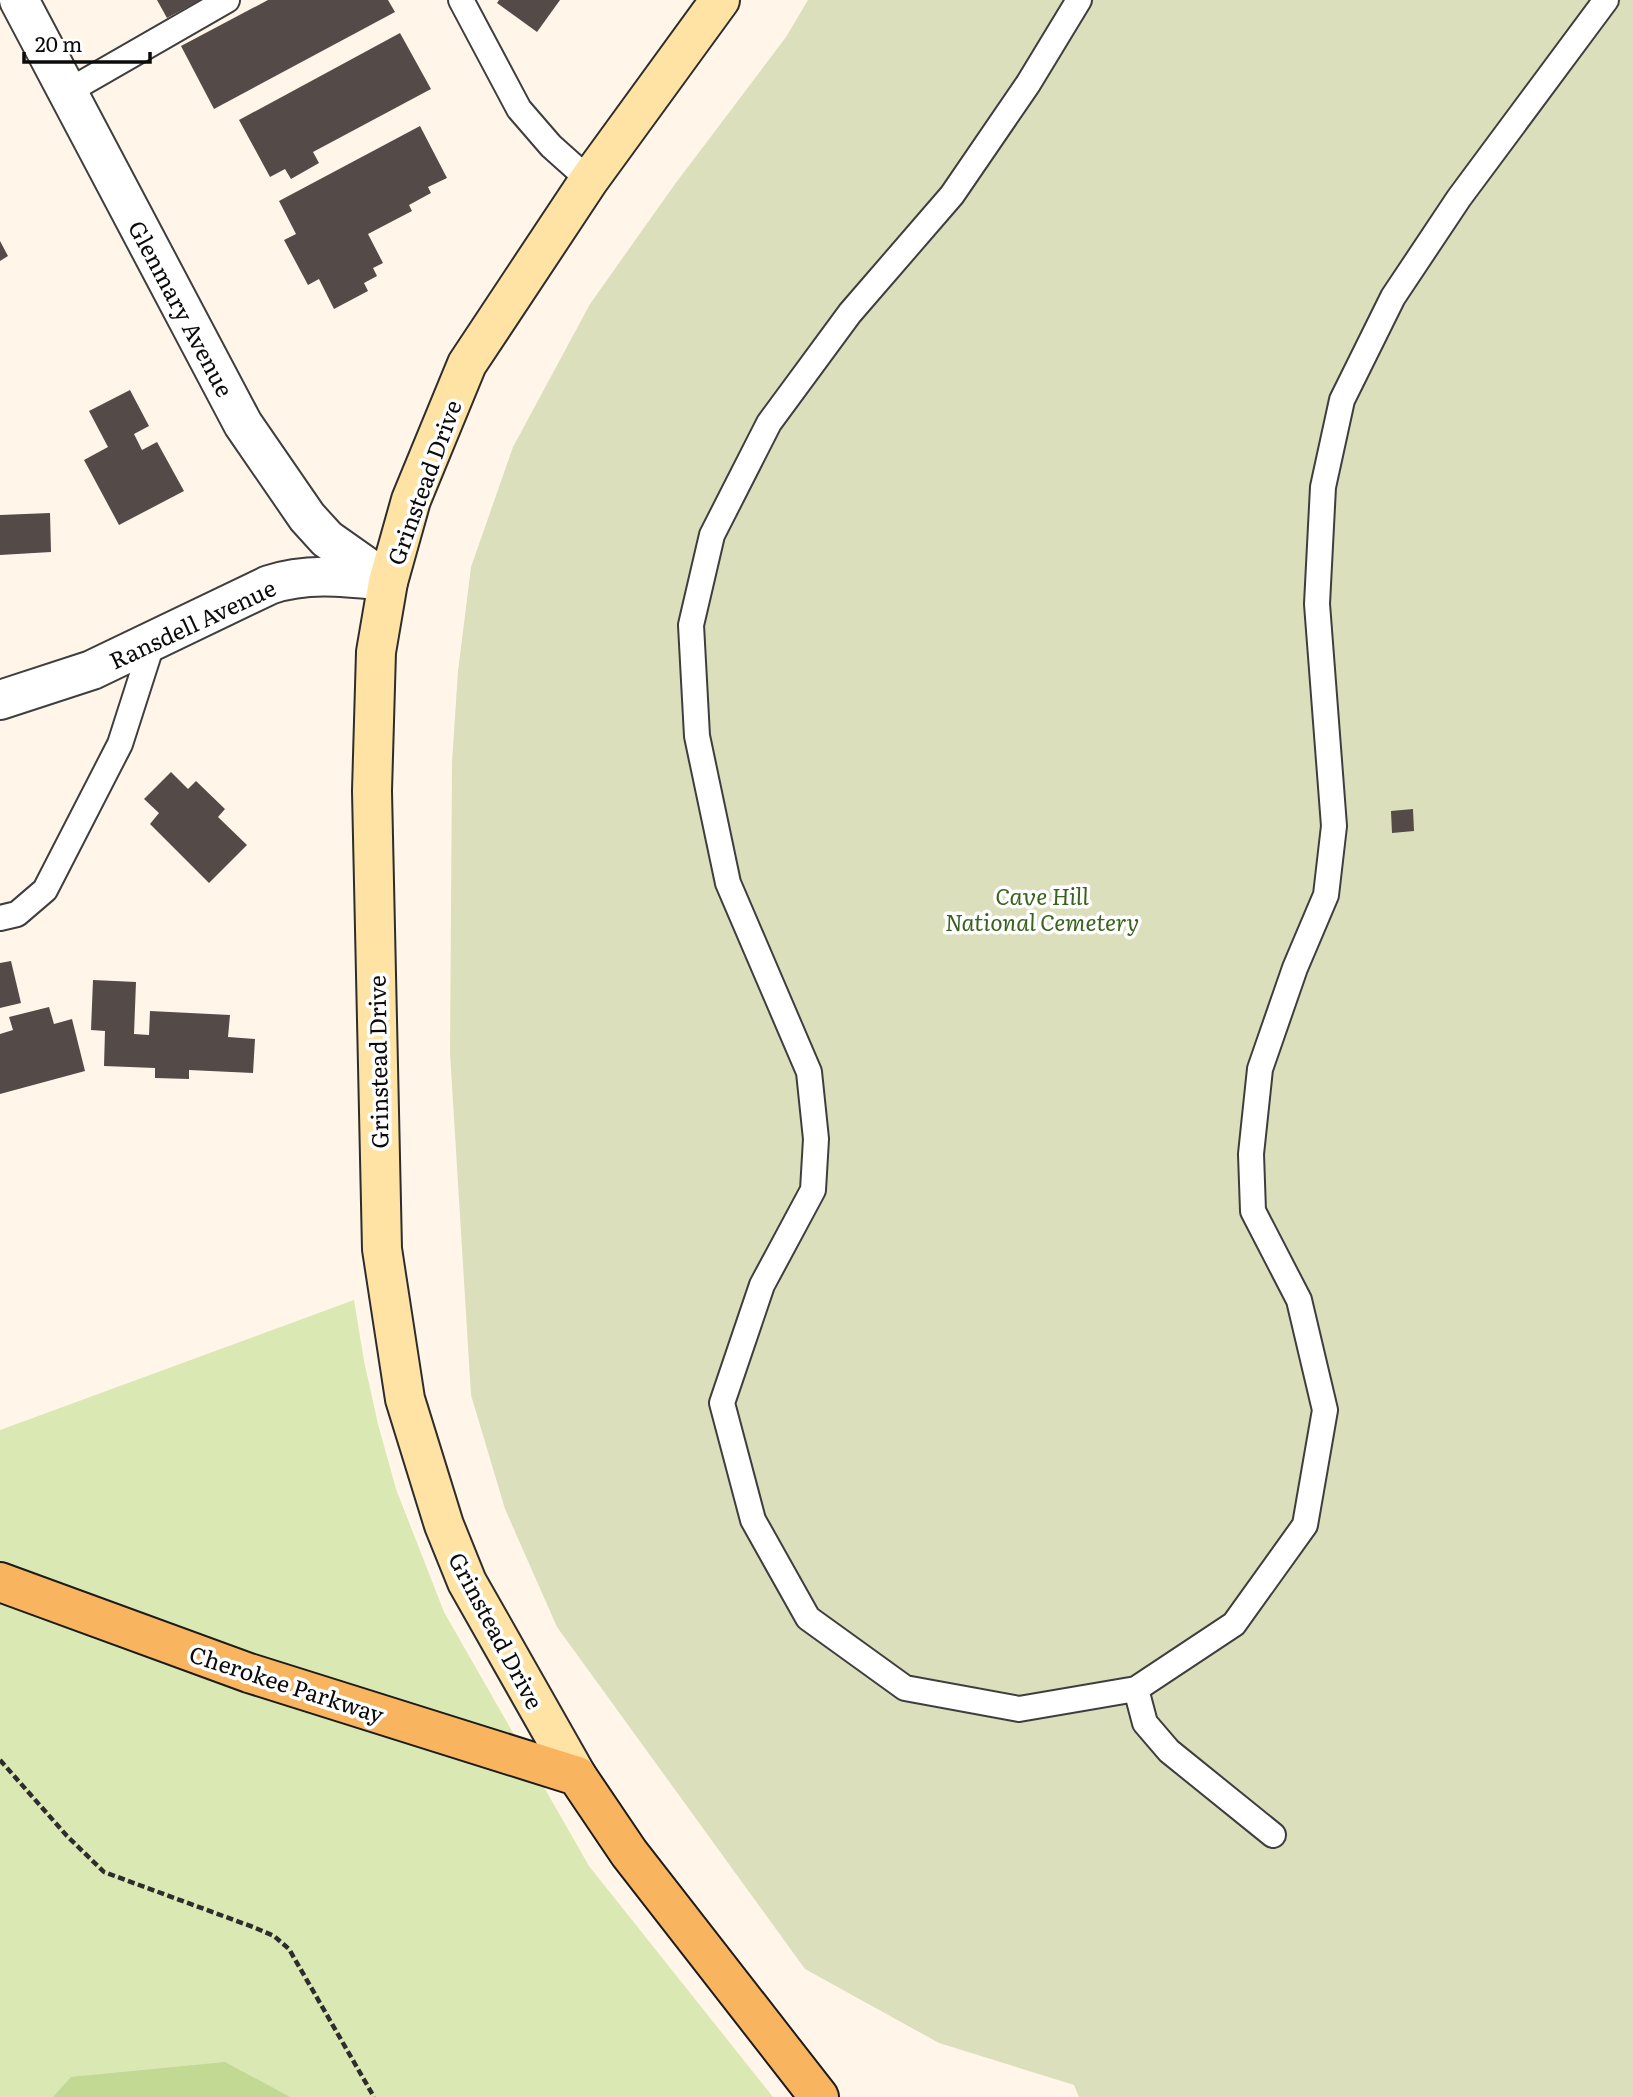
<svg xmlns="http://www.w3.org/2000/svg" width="1633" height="2097" font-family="Literata,serif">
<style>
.green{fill:#dae8b4}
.forest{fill:#c1d993}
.cemetery{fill:#dbdfbc}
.building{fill:#544a48}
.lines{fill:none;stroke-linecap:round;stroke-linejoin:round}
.service-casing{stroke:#3e3e3e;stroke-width:28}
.minor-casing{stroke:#3e3e3e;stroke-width:42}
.secondary-casing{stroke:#2d2d2d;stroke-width:42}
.primary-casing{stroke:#1c1c1c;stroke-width:42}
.path{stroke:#2d2d2d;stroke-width:4.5;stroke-dasharray:7 3.5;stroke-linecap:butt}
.service{stroke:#fff;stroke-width:24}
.minor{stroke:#fff;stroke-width:38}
.secondary{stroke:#ffe3a4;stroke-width:38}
.primary{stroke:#f9b460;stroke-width:38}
.labels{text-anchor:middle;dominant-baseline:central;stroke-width:7;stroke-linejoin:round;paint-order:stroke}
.street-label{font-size:23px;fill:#0b0b0b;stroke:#fff}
.park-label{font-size:23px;font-style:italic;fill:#39621c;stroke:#fff}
</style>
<rect width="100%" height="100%" fill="#fff6e9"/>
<polygon class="green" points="354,1300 364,1361 378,1424 396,1489 444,1612 589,1866 773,2097 0,2097 0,1430"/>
<polygon class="forest" points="225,2062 290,2097 53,2097 71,2077"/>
<polygon class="cemetery" points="808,0 1633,0 1633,2097 1079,2097 1074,2085 939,2043 805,1969 557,1627 505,1509 471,1395 450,1053 452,762 458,671 471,567 513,447 590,304 675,184 786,37"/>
<g class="building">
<polygon points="157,0 200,0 167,18"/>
<polygon points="268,0 388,0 395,12 214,109 181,46"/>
<polygon points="499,0 560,0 537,32 497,3"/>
<polygon points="400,33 431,89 313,152 319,163 291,179 285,169 270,177 239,120"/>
<polygon points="420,126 447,178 428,187 431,193 409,205 412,211 368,234 383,263 373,268 377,276 364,283 368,291 334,309 319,279 308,285 284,240 296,234 279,201"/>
<polygon points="0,241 8,256 0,261"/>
<polygon points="130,390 149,426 134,434 142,450 157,442 184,491 119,525 84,460 108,447 89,411"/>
<polygon points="50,513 51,552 0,555 0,515"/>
<polygon points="171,772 188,789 196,781 225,809 218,817 247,845 209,883 150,824 159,813 144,799"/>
<polygon points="1413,809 1414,831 1392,833 1391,811"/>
<polygon points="11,961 21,1003 0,1008 0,963"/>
<polygon points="93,980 136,982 134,1034 149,1035 150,1011 230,1015 228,1037 255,1039 253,1073 189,1070 189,1079 155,1078 155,1068 104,1066 105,1031 91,1030"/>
<polygon points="49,1007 54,1024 72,1019 85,1071 0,1094 0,1034 13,1030 9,1017"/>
</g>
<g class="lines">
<g class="service-casing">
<g id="service">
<polyline points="461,0 519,109 551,146 589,180"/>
<polyline points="1079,0 1028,84 952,195 850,313 769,423 712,535 691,625 697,736 728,883 809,1072 816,1139 813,1190 762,1285 722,1403 753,1520 808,1618 905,1688 1019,1709 1136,1689 1234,1624 1305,1525 1325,1410 1299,1300 1253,1211 1251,1154 1260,1069 1295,968 1326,895 1334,826 1317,604 1323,487 1342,400 1393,297 1459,198 1606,0"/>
<polyline points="67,92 227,0"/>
<polyline points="0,918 17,914 45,890 120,744 153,641"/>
<polyline points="1136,1689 1145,1723 1169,1751 1273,1835"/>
</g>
</g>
<g class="minor-casing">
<g id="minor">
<polyline points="19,0 243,424 307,517 327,539 388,582"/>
<path d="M 0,700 L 92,670 L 269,585 C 307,572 346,577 386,581"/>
</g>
</g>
<g class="secondary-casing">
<polyline id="secondary" points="577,1776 467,1582 444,1525 405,1399 382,1249 372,791 376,652 388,582 411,500 467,364 589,180 720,0"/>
</g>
<g class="primary-casing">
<polyline id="primary" points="0,1582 249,1673 577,1776 629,1853 819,2097"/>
</g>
<polyline class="path" points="0,1760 67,1836 104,1872 253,1927 274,1936 289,1949 374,2097"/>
<use href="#service" class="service"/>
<use href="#minor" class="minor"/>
<use href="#secondary" class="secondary"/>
<use href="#primary" class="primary"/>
</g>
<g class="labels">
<g class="street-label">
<text transform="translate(182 308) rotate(62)">Glenmary Avenue</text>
<text transform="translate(423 482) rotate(-70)">Grinstead Drive</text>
<text transform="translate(192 623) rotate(-25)">Ransdell Avenue</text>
<text transform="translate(377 1062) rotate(-91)">Grinstead Drive</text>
<text transform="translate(497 1630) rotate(62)">Grinstead Drive</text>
<text transform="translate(287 1683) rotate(18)">Cherokee Parkway</text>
</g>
<g class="park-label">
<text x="1042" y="895">Cave Hill<tspan x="1042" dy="26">National Cemetery</tspan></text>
</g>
</g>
<path d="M24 52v10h126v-10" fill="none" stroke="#0b0b0b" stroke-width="3.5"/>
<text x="35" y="52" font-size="21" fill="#0b0b0b" stroke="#ffffff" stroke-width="5" paint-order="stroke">20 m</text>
</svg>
